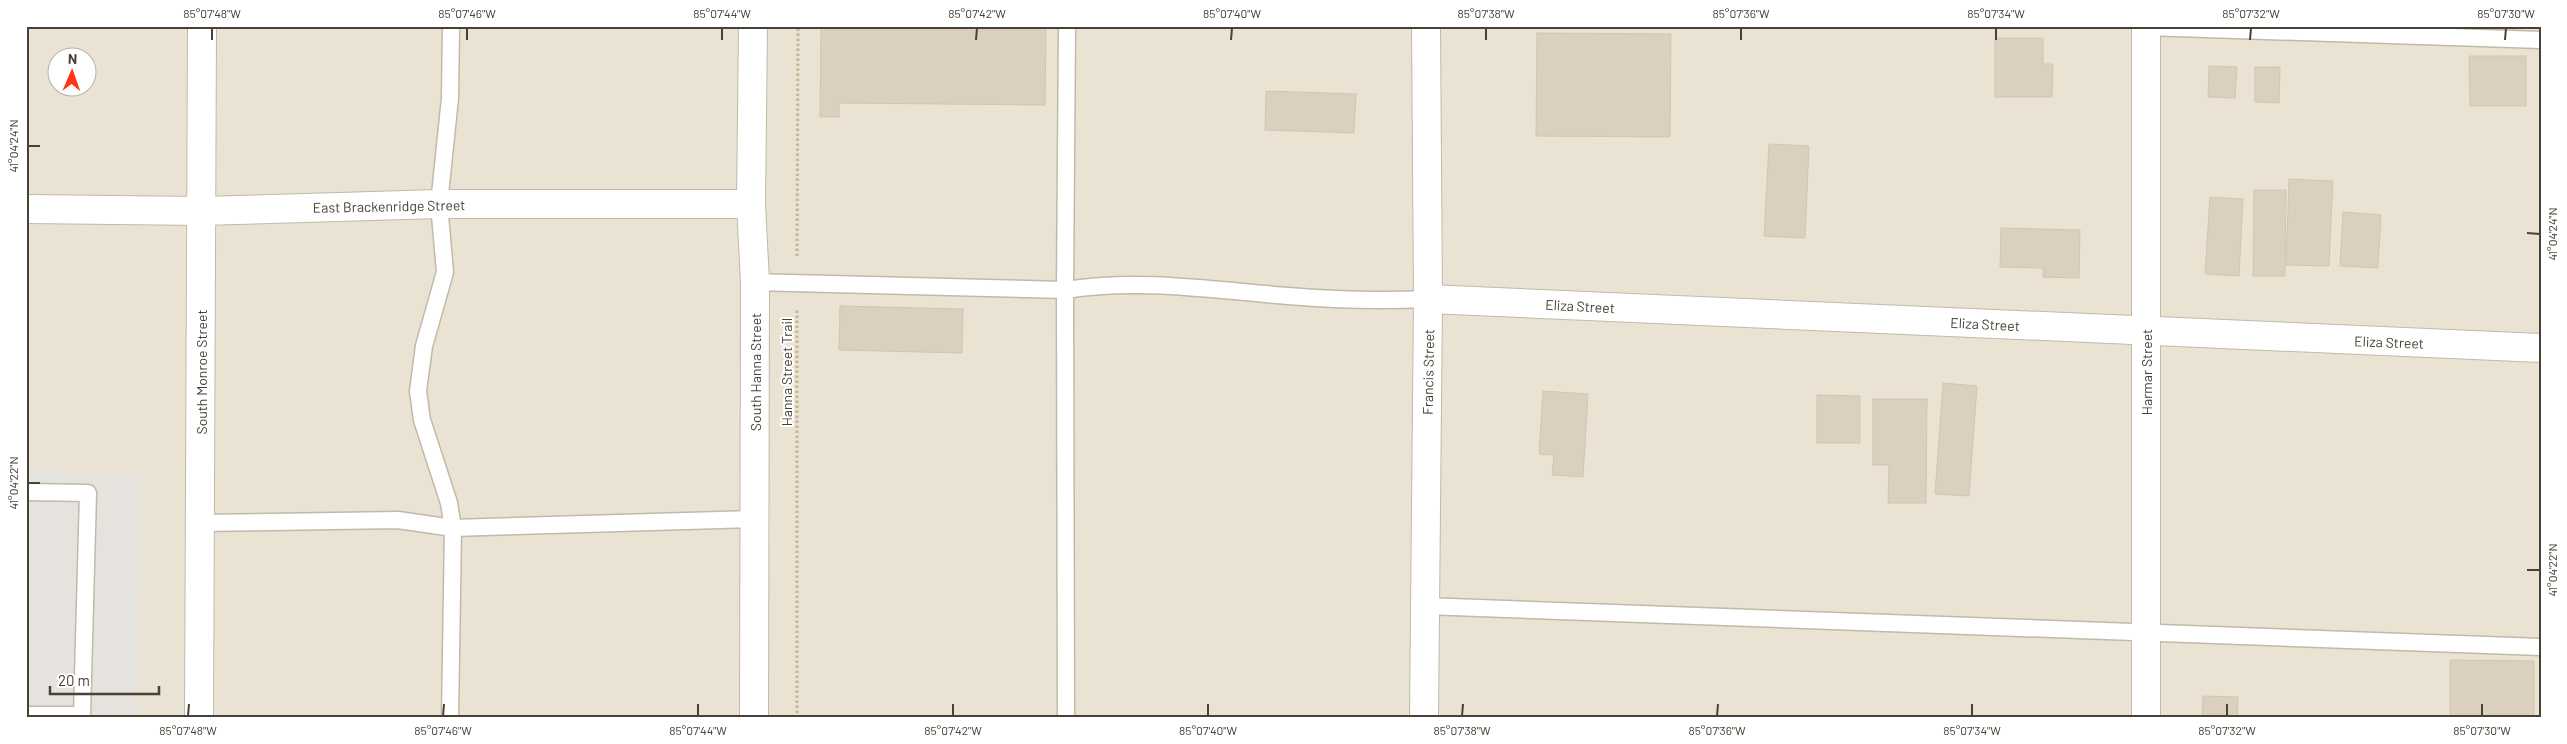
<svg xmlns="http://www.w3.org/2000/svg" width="2567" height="744" font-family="Barlow,sans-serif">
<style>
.residential{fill:#eae3d4;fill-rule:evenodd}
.parking{fill:#e6e3df}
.building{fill:#dbcfbe;stroke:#d4c5ad}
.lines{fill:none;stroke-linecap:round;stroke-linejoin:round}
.service-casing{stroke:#c2b9a8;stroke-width:19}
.minor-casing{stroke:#c2b9a8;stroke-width:30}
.tertiary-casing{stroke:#c2b9a8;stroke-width:30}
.path{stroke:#c5b597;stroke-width:3;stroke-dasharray:2.5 2.5;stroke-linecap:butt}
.service{stroke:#fff;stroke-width:16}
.minor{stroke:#fff;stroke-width:28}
.tertiary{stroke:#fff;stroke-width:28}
.ticks{fill:none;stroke:#494135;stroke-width:2}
.labels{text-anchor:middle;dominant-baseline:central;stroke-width:4;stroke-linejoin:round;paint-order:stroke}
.street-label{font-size:14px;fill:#494135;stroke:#fff}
.neatline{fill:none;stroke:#494135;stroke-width:2}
.ticks-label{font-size:12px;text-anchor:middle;fill:#494135}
</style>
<rect width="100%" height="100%" fill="#f5f1e7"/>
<path class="residential" d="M 26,26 L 2541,26 L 2541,718 L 26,718 ZM 58,58 L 88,58 L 88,88 L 58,88 Z"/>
<polygon class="parking" points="26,469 140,473 138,714 105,714 102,718 26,718"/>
<g class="building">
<polygon points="821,26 1046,26 1045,105 839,103 839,117 820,117"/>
<polygon points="1537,33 1671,34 1670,137 1536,136"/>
<polygon points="1995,38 2043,38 2043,64 2053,64 2052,97 1995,97"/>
<polygon points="2469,56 2526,56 2526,106 2470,106"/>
<polygon points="2209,66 2237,67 2235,98 2208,97"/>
<polygon points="2255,67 2280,67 2279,103 2255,102"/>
<polygon points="1266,91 1356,94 1354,133 1265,130"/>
<polygon points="1769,144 1809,146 1805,238 1764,236"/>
<polygon points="2289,179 2333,181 2329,266 2286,265"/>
<polygon points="2254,190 2286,190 2285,276 2253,276"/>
<polygon points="2210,197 2243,199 2239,276 2205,274"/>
<polygon points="2343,212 2381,215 2378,268 2340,266"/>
<polygon points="2001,228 2080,230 2079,278 2043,277 2043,268 2000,267"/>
<polygon points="840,306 963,309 962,353 839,350"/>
<polygon points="1943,383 1977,386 1969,496 1935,494"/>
<polygon points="1543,391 1588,394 1583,477 1552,475 1554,455 1539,454"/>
<polygon points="1817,395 1860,396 1860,443 1817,443"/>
<polygon points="1873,399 1927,399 1926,503 1888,503 1889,465 1873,465"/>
<polygon points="2450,660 2534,661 2534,718 2450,718"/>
<polygon points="2203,696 2238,697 2237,718 2202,718"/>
</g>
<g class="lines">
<g class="service-casing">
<g id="service">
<polyline points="2146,27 2541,40"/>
<path d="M 755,282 L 1065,290 C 1139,278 1213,290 1288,296 C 1335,300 1381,301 1428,299"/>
<polyline points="26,492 88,493 82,715 26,715"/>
<polyline points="200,523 398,520 453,528 754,519"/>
<polyline points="1425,606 2541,647"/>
<polyline points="450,718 453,528 449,503 422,420 418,391 424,346 445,272 439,204 450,98 451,26"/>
<polyline points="1066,718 1065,290 1067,26"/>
</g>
</g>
<g class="minor-casing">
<g id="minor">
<polyline points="2146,26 2146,718"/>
<polyline points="26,209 202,211 439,204 751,204"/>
<polyline points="1428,299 2541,348"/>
<polyline points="199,718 202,26"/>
<polyline points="1424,718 1428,299 1426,26"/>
</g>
</g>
<g class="tertiary-casing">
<polyline id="tertiary" points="753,26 751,204 755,282 754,718"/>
</g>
<g class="path">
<polyline points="797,256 798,26"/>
<polyline points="797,718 797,309"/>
</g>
<use href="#service" class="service"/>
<use href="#minor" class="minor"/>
<use href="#tertiary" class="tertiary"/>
</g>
<path class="ticks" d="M 212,40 L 212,28M 467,40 L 467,28M 722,40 L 722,28M 976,40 L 977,28M 1231,40 L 1232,28M 1486,40 L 1486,28M 1741,40 L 1741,28M 1996,40 L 1996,28M 2250,40 L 2251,28M 2505,40 L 2506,28M 28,146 L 40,146M 2527,233 L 2540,234M 28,483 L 40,483M 2527,570 L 2540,570M 188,716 L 189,704M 443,716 L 444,704M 698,716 L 698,704M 953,716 L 953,704M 1208,716 L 1208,704M 1462,716 L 1463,704M 1717,716 L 1718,704M 1972,716 L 1972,704M 2227,716 L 2227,704M 2482,716 L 2482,704"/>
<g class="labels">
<g class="street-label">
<text transform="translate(389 206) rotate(-1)">East Brackenridge Street</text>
<text transform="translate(1580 306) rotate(3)">Eliza Street</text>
<text transform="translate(1985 324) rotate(3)">Eliza Street</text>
<text transform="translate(2389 342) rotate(2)">Eliza Street</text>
<text transform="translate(201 372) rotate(-90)">South Monroe Street</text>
<text transform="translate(755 372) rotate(-90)">South Hanna Street</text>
<text transform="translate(786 372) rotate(-90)">Hanna Street Trail</text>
<text transform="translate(1428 372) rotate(-89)">Francis Street</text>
<text transform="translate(2146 372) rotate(-90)">Harmar Street</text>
</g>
</g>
<rect width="2567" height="744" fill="none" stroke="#ffffff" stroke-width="55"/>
<g transform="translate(72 72) rotate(2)"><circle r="24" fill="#ffffff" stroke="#b6b3ae"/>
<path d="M0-4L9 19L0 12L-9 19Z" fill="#ff3614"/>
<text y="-8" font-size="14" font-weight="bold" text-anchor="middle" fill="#494135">N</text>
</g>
<path d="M50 686v8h109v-8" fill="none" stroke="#494135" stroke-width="2.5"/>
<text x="58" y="686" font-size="15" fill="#494135" stroke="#ffffff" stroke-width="4" paint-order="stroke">20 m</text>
<rect x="28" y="28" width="2512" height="688" class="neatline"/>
<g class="ticks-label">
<text x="212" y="18">85°07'48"W</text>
<text x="467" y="18">85°07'46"W</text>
<text x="722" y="18">85°07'44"W</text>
<text x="977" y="18">85°07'42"W</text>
<text x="1232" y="18">85°07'40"W</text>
<text x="1486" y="18">85°07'38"W</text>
<text x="1741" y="18">85°07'36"W</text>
<text x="1996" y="18">85°07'34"W</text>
<text x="2251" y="18">85°07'32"W</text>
<text x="2506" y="18">85°07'30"W</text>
<text transform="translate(14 146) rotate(-90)" y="4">41°04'24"N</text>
<text transform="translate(2553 234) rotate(-90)" y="4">41°04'24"N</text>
<text transform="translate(14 483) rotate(-90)" y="4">41°04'22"N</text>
<text transform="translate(2553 570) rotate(-90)" y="4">41°04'22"N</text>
<text x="188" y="735">85°07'48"W</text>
<text x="443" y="735">85°07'46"W</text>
<text x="698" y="735">85°07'44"W</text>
<text x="953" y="735">85°07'42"W</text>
<text x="1208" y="735">85°07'40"W</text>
<text x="1462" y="735">85°07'38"W</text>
<text x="1717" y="735">85°07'36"W</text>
<text x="1972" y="735">85°07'34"W</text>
<text x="2227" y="735">85°07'32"W</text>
<text x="2482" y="735">85°07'30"W</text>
</g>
</svg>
